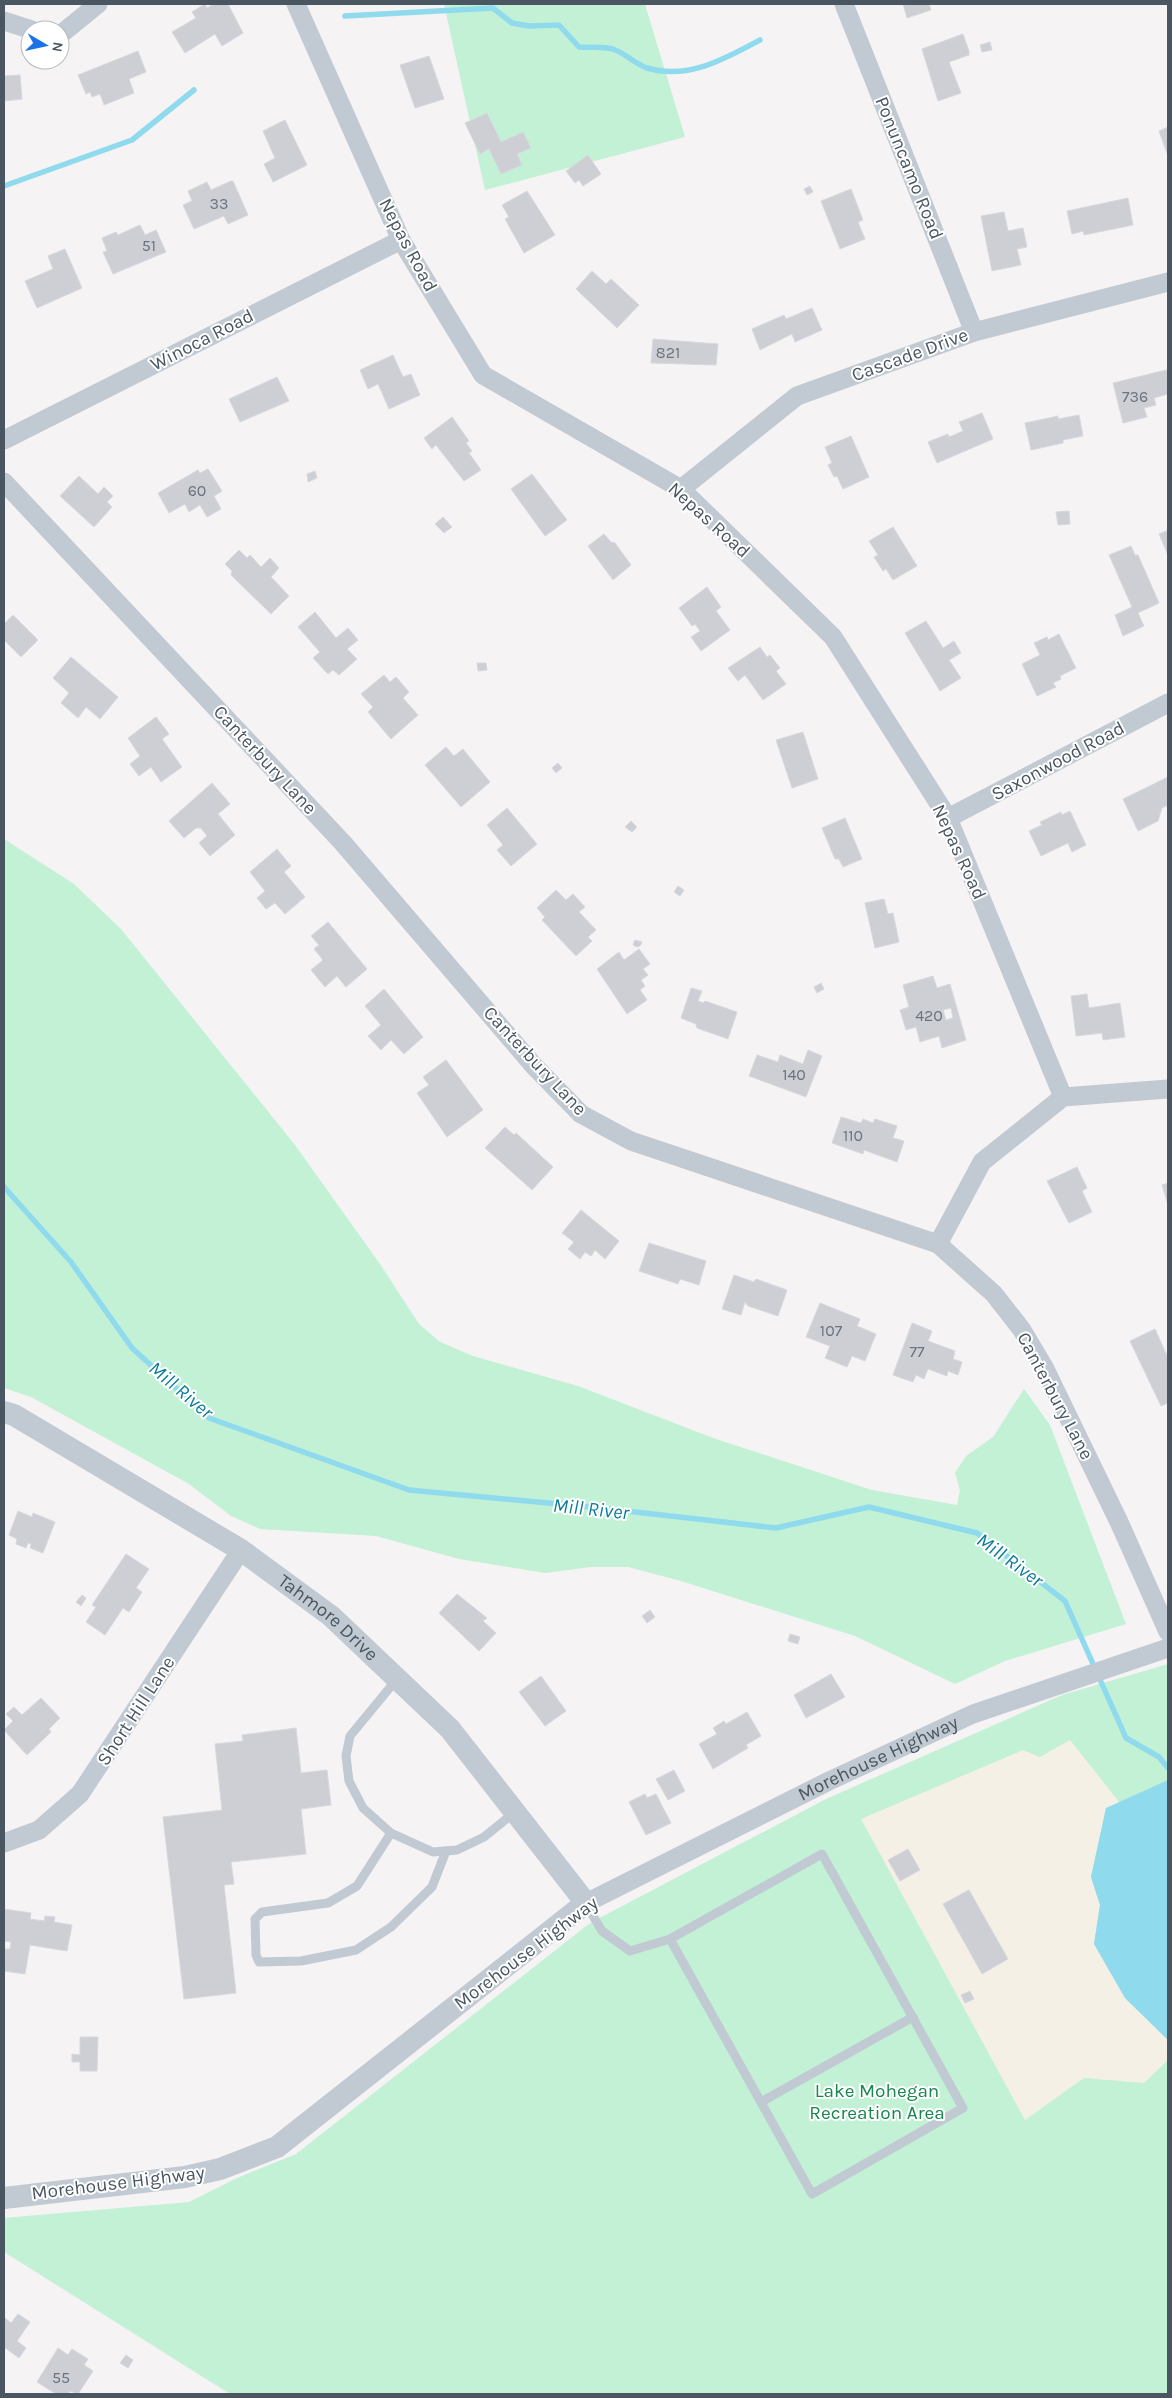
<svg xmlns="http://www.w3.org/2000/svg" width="1172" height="2398" font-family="Karla,sans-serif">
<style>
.green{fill:#c3f1d5}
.sand{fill:#f5f0e5}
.water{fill:#90daee}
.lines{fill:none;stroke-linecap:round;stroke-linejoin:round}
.stream{stroke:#90daee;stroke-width:5.5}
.building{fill:#cdcfd5;stroke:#d7d9de;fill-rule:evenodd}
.service{stroke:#c1cad2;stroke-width:9}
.minor{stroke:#c1cad2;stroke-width:19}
.tertiary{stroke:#c1cad2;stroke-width:22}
.labels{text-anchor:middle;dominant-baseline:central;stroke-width:4;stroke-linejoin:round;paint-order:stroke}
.number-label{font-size:16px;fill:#6b747e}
.street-label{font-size:19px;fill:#4a5661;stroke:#fff}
.park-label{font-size:19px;fill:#17864f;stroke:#fff}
.water-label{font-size:20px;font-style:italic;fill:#0c7c9b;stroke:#fff}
</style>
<rect width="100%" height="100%" fill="#f5f3f3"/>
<g class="green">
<polygon points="444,4 645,4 685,137 485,190"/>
<polygon points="4,839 74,884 121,929 295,1145 380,1264 419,1324 440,1342 473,1356 578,1386 713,1438 872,1490 957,1505 960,1490 955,1473 966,1456 993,1437 1024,1389 1050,1425 1126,1624 1005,1661 955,1684 855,1636 681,1581 628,1567 591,1567 545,1573 459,1559 376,1536 260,1529 231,1516 189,1484 31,1397 4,1388"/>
<polygon points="1168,1664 1168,2394 230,2394 4,2252 4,2218 189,2202 237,2178 296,2154 590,1923 826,1799 1062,1695"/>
</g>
<polygon class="sand" points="1070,1740 1120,1803 1106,1808 1091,1877 1100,1905 1094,1944 1125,1998 1168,2040 1168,2060 1144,2083 1084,2078 1025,2120 861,1819 1023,1750 1040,1757"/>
<polygon class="water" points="1168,1780 1168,2040 1125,1998 1094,1944 1100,1905 1091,1877 1106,1808"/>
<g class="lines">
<g class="stream">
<path d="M 345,16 L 493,8 L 512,23 L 529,26 L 559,25 L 579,47 C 589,48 603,46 613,49 C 625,53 635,64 647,68 C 688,80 725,59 760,40"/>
<polyline points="4,186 132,140 194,90"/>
<polyline points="4,1187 71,1262 132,1348 209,1418 409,1490 591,1507 776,1528 869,1507 977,1533 1065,1601 1126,1738 1159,1757 1168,1768"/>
</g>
</g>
<g class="building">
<polygon points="205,4 207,8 214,4 228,4 243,33 222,46 215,34 185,53 172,32 196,18 192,12"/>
<polygon points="903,4 929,4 931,10 907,18"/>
<polygon points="963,34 969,51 969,55 949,62 961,93 938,101 922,49"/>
<polygon points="990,42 992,50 982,52 980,45"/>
<polygon points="138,51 146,72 129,79 134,93 104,105 100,94 92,97 90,92 86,94 78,75"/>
<polygon points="429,56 444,99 415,108 400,65"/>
<polygon points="20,75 22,99 4,101 4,76"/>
<polygon points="487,113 501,142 523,132 531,148 517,154 522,165 501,174 489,149 480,154 465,123"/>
<polygon points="285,120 307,165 273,182 264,164 275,158 263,131"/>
<polygon points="1168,127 1168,156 1159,131"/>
<polygon points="588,155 601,174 583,186 579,180 575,183 566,171"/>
<polygon points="231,181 233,181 248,215 228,224 224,216 194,229 183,205 192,201 188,191 207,182 211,190"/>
<polygon points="810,186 813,192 807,195 804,189"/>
<polygon points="851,189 863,220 858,222 865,239 840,249 821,201"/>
<polygon points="527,191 555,235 524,253 505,219 509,217 502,205"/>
<polygon points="1128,198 1133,225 1084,235 1083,231 1072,234 1067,211"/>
<polygon points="1004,212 1008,231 1023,228 1027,247 1017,249 1021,265 992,271 981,216"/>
<polygon points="140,225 145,235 156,230 166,252 113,274 103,252 107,251 102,238 116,232 118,235"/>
<polygon points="65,249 82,288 37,308 25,281 53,269 48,256"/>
<polygon points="592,271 606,284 611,279 639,305 617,328 576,289"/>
<polygon points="812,308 822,330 795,342 792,334 760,350 752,329 784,315 786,319"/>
<polygon points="653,339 718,344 716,365 651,363"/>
<polygon points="393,355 403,377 411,374 420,395 389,409 378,384 368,389 360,370"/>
<polygon points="1166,370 1168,371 1168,394 1154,398 1156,405 1144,408 1147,417 1123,423 1113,383"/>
<polygon points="277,377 289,401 240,422 229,399"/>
<polygon points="982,413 993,439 937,463 928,442 948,434 949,437 963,431 959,422"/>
<polygon points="1079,415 1083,436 1063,440 1063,443 1031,450 1025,423 1058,416 1058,419"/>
<polygon points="452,417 469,441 466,443 472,451 469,453 481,470 464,481 436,445 432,449 424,438"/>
<polygon points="851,436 869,477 843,489 837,476 834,477 828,465 832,463 825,447"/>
<polygon points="208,469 222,491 214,496 221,509 207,517 200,505 189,512 185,504 169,513 158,493 198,470 200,473"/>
<polygon points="315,471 317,478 308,482 307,474"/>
<polygon points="532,474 567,520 545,536 511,489"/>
<polygon points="79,476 98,494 104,487 113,496 107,502 112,507 94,527 60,496"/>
<polygon points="1069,511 1070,524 1058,525 1056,512"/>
<polygon points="443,517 452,527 444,533 435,524"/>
<polygon points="893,527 917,566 893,580 886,569 883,571 874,557 878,555 869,541"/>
<polygon points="1168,530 1168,555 1159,534"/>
<polygon points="604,534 611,542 615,543 631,565 613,580 588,546"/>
<polygon points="1131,546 1135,555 1138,555 1159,603 1138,613 1144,626 1123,636 1115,615 1132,607 1109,555"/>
<polygon points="239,550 247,558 250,555 261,567 270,558 279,568 271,577 289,596 271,614 231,575 232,571 225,564"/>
<polygon points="707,587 721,607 716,611 730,630 701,651 691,637 700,631 695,624 692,626 679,608"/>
<polygon points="315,612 336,638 348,628 358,640 347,649 357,659 339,675 333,670 328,674 313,658 320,652 298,627"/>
<polygon points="13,615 38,640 21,657 4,640 4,621 5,623"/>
<polygon points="926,621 943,648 954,641 961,653 949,660 961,678 940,691 905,633"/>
<polygon points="1059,634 1076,668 1060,676 1061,679 1053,683 1056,687 1037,696 1022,664 1040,655 1034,643 1047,637 1048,640"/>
<polygon points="760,647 767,657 770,655 780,668 776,671 786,684 763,700 745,675 738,681 728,668"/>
<polygon points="71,657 118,697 100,719 86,707 78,718 61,703 69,693 53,678"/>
<polygon points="477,663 486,663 487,670 478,671"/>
<polygon points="384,675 390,682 396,677 409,692 403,698 418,715 391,739 368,712 373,707 361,694"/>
<polygon points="156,717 169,734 162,739 182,767 161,782 151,767 139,776 130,764 140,756 128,738"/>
<polygon points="803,732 818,779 792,788 776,740"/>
<polygon points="446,747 454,756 463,749 490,782 461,807 425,765"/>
<polygon points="558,763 562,768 556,773 552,768"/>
<polygon points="1168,777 1168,805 1162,808 1158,821 1138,831 1123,799"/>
<polygon points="212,783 230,804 218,814 235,835 210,856 199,843 207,836 201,828 196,828 184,838 169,821"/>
<polygon points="507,808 537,844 511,866 497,850 503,845 487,825"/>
<polygon points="1070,811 1086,845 1072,852 1068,843 1041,856 1029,831 1042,825 1040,822 1061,812 1062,815"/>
<polygon points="845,818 862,859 843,867 839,859 835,859 822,828"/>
<polygon points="631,821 637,827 632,832 625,827"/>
<polygon points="277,849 291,866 284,872 305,897 285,914 275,903 266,909 257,898 265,891 250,872"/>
<polygon points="678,886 684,890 680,896 674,892"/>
<polygon points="556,890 566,900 573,894 585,907 579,912 596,930 588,937 592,941 576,956 542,920 545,917 537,908"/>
<polygon points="884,899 888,914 893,913 899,942 875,948 865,903"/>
<polygon points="328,922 367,969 346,987 337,976 325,987 311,970 323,960 314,949 319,945 311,936"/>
<polygon points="635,940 642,942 640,946 637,947 633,945"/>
<polygon points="639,949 650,964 643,969 648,975 641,980 645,986 640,990 647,1000 627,1014 597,969 619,952 624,960"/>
<path d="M 933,976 L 937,988 L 950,984 L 966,1040 L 942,1048 L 939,1036 L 920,1042 L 916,1027 L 906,1030 L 900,1010 L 909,1007 L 903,985 ZM 951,1008 L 953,1018 L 946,1020 L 943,1010 Z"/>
<polygon points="821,983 824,989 817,993 814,987"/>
<polygon points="691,988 702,991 698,1001 704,1003 705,1001 737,1012 728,1039 697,1028 696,1024 681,1018"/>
<polygon points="384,989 423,1037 404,1054 391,1040 381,1050 368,1036 381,1025 365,1006"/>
<polygon points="1087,994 1089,1008 1120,1003 1125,1037 1103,1040 1102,1033 1076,1036 1071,996"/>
<polygon points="808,1050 822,1056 806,1097 749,1076 757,1055 778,1062 780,1055 803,1064"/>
<polygon points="446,1060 483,1110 447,1137 417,1093 429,1085 423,1077"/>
<polygon points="841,1117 861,1123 863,1119 873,1123 875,1119 897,1126 893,1138 904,1141 897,1162 864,1150 863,1154 832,1143"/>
<polygon points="505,1127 514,1135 516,1133 553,1167 532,1190 485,1148"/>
<polygon points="1077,1167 1087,1188 1082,1191 1092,1212 1069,1223 1047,1181"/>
<polygon points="1168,1183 1168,1205 1162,1185"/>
<polygon points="581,1210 619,1241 605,1259 595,1250 591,1256 585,1252 580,1259 568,1249 574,1242 562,1233"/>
<polygon points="649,1243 706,1261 699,1285 680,1279 678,1284 639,1271"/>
<polygon points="734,1275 754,1282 756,1279 787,1290 778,1316 748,1306 745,1302 741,1315 722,1309"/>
<polygon points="820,1303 860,1319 857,1326 876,1334 865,1361 852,1356 847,1367 825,1358 830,1346 806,1337"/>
<polygon points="912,1323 932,1331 928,1341 955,1351 953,1359 962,1362 958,1375 948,1371 947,1376 928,1369 924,1379 916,1375 913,1382 893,1375"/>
<polygon points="1155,1329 1168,1358 1168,1403 1161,1406 1130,1341"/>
<polygon points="18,1511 32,1517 33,1513 55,1522 43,1553 30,1548 31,1544 28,1543 26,1548 16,1544 17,1539 9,1535"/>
<polygon points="126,1554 149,1569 136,1588 142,1592 129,1612 123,1608 105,1635 86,1622 96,1607 92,1605"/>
<polygon points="457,1594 487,1618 483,1621 496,1633 479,1651 439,1613"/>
<polygon points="82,1595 86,1598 81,1606 76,1602"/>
<polygon points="650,1610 655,1617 647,1623 642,1616"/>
<polygon points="790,1634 800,1637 798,1644 788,1641"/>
<polygon points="831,1674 845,1697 806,1718 794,1695"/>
<polygon points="541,1676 566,1711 545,1726 519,1692"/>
<polygon points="41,1698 60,1718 49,1729 51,1732 27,1755 4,1730 13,1721 6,1714 14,1707 22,1715"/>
<polygon points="747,1712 761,1736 746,1745 748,1748 713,1769 699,1744 717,1734 713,1728 724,1721 726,1724"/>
<polygon points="296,1728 301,1773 327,1770 331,1805 301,1809 306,1854 231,1862 234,1884 224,1885 236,1993 184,1999 163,1817 222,1810 215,1744 243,1741 242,1735"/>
<polygon points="674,1770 685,1791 668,1800 656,1779"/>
<polygon points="645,1794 647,1798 656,1794 671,1823 646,1835 629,1802"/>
<polygon points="908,1849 920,1870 900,1881 888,1860"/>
<polygon points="969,1890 1008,1959 982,1974 943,1904"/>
<polygon points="4,1909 31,1913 30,1919 44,1921 45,1916 55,1917 54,1922 72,1925 67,1951 30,1945 25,1974 4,1971 5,1949 10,1949 11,1942 4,1941"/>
<polygon points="970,1991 974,1999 965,2003 961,1995"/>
<polygon points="80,2037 98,2037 97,2071 80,2071 80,2062 72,2062 72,2054 80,2055"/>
<polygon points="18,2314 30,2322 17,2341 26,2348 19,2358 4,2347 4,2317 11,2323"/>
<polygon points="58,2348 68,2355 72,2349 88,2359 84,2365 93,2371 78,2394 70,2391 68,2394 56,2394 37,2382"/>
<polygon points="126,2355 133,2360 128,2368 120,2363"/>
</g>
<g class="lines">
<g class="service">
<polyline points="397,1679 350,1736 346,1756 349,1781 363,1808 391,1833 433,1852 457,1850 484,1837 515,1812"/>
<polyline points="391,1833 357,1886 328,1903 262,1912 255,1919 256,1955 259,1962 301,1961 356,1950 391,1927 432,1887 446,1851"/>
<polyline points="586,1904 602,1931 630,1951 670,1939 822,1854 963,2108 812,2194 670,1939"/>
<polyline points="761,2102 913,2017"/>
</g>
<g class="minor">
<polyline points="296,4 401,240 483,375 681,489 833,637 948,818 1063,1097"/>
<polyline points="844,4 974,332"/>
<polyline points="4,21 32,30"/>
<polyline points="60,35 98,4"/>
<polyline points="4,440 401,240"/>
<polyline points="4,482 343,843 534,1066 581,1114 631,1141 938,1244 994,1294 1022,1330 1044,1367 1119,1522 1168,1632"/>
<polyline points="681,489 797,396 974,332 1168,282"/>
<polyline points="948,818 1168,703"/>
<polyline points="938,1244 982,1162 1063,1097 1168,1089"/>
<polyline points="4,1843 39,1830 80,1794 241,1550"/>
<path id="s1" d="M 586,1903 L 829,1781 L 973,1714 L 1168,1648"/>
</g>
<path class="tertiary" id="s2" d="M 4,1412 L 14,1415 L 241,1550 L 331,1616 L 450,1729 L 586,1903 L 277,2147 L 220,2169 L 185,2177 L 4,2198"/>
</g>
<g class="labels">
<g class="number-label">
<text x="219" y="203">33</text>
<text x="149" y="245">51</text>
<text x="668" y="352">821</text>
<text x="1135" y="396">736</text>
<text x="197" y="490">60</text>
<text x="929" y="1015">420</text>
<text x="794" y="1074">140</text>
<text x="853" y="1135">110</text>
<text x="831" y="1330">107</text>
<text x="917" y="1351">77</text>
<text x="61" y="2377">55</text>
</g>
<g class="street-label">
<text transform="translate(909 168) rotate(68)">Ponuncamo Road</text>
<text transform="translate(408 245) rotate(62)">Nepas Road</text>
<text transform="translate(202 340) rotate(-27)">Winoca Road</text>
<text transform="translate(910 355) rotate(-20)">Cascade Drive</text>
<text transform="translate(709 520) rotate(42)">Nepas Road</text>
<text transform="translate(265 760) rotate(47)">Canterbury Lane</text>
<text transform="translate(1058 761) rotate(-28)">Saxonwood Road</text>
<text transform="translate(959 852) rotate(65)">Nepas Road</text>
<text transform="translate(535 1061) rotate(47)">Canterbury Lane</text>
<text transform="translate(1055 1396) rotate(62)">Canterbury Lane</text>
<text stroke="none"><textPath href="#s2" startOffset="385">Tahmore Drive</textPath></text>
<text transform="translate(136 1711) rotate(-57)">Short Hill Lane</text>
<text stroke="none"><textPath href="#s1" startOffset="326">Morehouse Highway</textPath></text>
<text transform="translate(526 1953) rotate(-37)">Morehouse Highway</text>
<text transform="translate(118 2183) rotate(-7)">Morehouse Highway</text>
</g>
<g class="park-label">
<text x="877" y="2091">Lake Mohegan<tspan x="877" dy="22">Recreation Area</tspan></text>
</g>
<g class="water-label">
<text transform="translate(181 1390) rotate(40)">Mill River</text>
<text transform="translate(591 1509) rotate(6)">Mill River</text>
<text transform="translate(1010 1560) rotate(36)">Mill River</text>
</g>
</g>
<rect width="1172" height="2398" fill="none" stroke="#4a5661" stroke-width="10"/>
<g transform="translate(45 45) rotate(99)"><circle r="24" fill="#ffffff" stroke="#b7bbc0"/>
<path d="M0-4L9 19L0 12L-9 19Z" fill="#1a73e8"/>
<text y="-8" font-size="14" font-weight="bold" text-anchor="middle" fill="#4a5661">N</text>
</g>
</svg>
